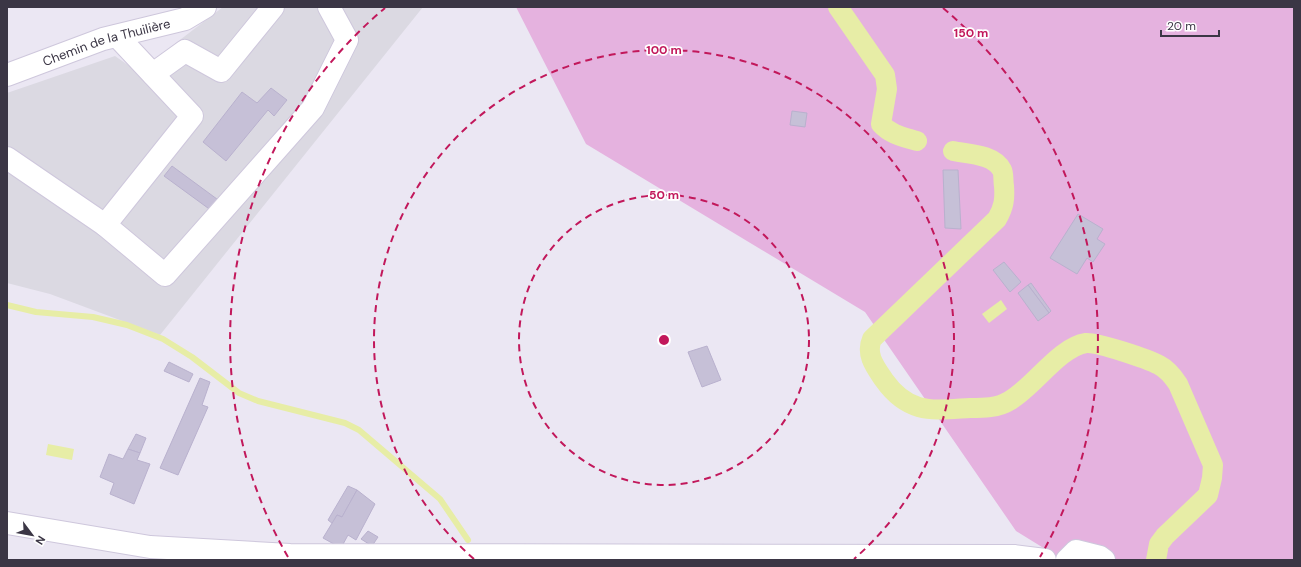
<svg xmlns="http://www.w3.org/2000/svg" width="1301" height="567" font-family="'DM Sans',sans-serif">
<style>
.industrial{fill:#dbd9e2}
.green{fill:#e5b2df}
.water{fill:#e7eda6}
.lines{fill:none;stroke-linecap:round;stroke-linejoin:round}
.stream{stroke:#e7eda6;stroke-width:6}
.canal{stroke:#e7eda6;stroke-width:20}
.building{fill:#c6c0d7;stroke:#b9b1ce}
.minor-casing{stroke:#cec7dc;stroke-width:24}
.minor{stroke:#fff;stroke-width:22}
.ring{fill:none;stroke:#c2185b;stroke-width:2;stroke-dasharray:7 5}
.labels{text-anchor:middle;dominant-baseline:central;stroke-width:3.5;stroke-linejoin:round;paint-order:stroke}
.street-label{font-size:13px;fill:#3b3645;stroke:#fff}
.centre{fill:#c2185b;stroke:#fff;stroke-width:2}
.ring-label{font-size:12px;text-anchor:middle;font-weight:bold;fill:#c2185b;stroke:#fff;stroke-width:3.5;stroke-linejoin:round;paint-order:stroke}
</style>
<rect width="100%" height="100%" fill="#ebe7f3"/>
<polygon class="industrial" points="223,7 423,7 160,335 50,294 7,283 7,93 115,56 138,72"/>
<polygon class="green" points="516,7 1294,7 1294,560 1063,560 1016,531 865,312 586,144"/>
<g class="water">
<polygon points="1001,300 1007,309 989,323 982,314"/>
<polygon points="48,444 74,449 72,460 46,455"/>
</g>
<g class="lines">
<polyline class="stream" points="7,305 36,312 93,317 127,325 163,339 192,357 239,393 258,401 345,423 359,430 440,499 468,540"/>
<g class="canal">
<path d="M 838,7 L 885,75 L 887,89 L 881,124 C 891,135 904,137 917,141"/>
<path d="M 953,151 C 968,154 994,154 1002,170 C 1004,174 1003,181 1004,186 C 1005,199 1004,207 997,219 L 872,339 C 865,355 876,368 884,380 C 909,415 933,410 970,408 C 983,408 998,408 1009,401 C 1033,388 1059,347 1086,343 C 1097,342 1148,359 1159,365 C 1167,369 1172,375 1178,384 L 1213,465 L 1212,478 L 1208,495 L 1165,536 L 1159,544 L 1156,560"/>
</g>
</g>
<g class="building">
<polygon points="271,88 287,100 274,116 268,110 226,161 203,142 242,92 257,103"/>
<polygon points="792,111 807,113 805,127 790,125"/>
<polygon points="172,166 221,202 212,211 164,176"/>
<polygon points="943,170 958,170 961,229 945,228"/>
<polygon points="1078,214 1103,229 1097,239 1105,244 1093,262 1087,258 1077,274 1050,258"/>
<polygon points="1004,262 1021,282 1010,292 993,270"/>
<polygon points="1031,283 1051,311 1049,313 1028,285"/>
<polygon points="1028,285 1049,313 1038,321 1018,293"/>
<polygon points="707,346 721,380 702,387 688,352"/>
<polygon points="169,362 193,374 189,382 164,371"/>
<polygon points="200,378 210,382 202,405 208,407 178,475 160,468"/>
<polygon points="136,434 146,438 140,453 128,449"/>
<polygon points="128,449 140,453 137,460 150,464 134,504 110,494 114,483 100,477 109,454 123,459"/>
<polygon points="348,486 357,490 342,517 337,515 333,524 328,520"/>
<polygon points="357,490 375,504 356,540 348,535 341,548 323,538 337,515 342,517"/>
<polygon points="368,531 378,537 372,546 361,539"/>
</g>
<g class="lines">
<g class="minor-casing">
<g id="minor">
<polyline points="117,36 192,116 105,225 165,275 313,108 347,40 329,7"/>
<polyline points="153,74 185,51 221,71 273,7"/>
<path id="s1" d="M 7,75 L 103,39 L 185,19 L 205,7"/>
<polyline points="7,158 105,225"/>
<polyline points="7,523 150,547 290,555 1014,556 1045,560"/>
<polyline points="1067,560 1076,551 1100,557 1104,560"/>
</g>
</g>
<use href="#minor" class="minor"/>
</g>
<g class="ring">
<circle cx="664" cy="340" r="145"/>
<path d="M474 559A290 290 0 1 1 854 559"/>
<path d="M288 557A434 434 0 0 1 385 8M943 8A434 434 0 0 1 1040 557"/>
</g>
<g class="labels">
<g class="street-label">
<text stroke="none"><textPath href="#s1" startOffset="105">Chemin de la Thuilière</textPath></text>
</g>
</g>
<circle cx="664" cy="340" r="6" class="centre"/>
<g class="ring-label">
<text x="971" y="37">150 m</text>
<text x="664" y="54">100 m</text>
<text x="664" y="199">50 m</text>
</g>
<rect width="1301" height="567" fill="none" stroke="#3b3645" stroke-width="16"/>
<g transform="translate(32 535) rotate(122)" stroke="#ffffff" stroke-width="3" paint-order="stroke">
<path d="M0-3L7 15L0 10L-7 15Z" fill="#3b3645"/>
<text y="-6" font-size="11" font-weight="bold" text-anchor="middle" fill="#3b3645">N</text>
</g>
<path d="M1161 30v6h58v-6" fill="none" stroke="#3b3645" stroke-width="2"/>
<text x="1167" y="30" font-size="12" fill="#3b3645" stroke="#ffffff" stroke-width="3" paint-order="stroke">20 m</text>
</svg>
